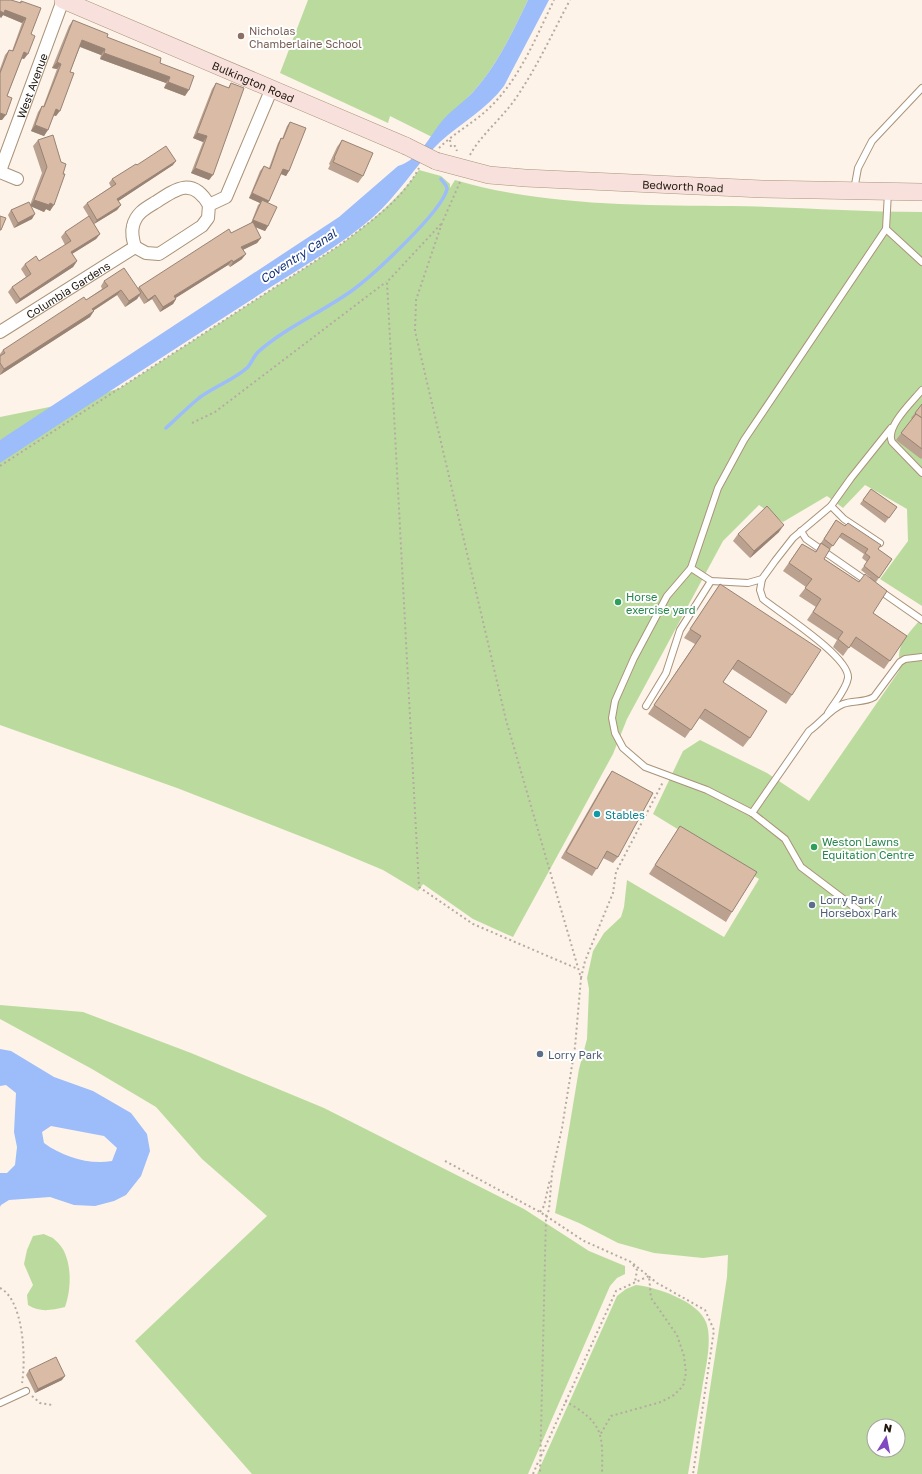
<svg xmlns="http://www.w3.org/2000/svg" width="922" height="1474" font-family="'Golos Text',sans-serif">
<style>
.green{fill:#bbdb9e;fill-rule:evenodd}
.water{fill:#9cbcfa;fill-rule:evenodd}
.lines{fill:none;stroke-linecap:round;stroke-linejoin:round}
.stream{stroke:#9cbcfa;stroke-width:3.5}
.lane-casing{stroke:#aa9379;stroke-width:8}
.street-casing{stroke:#aa9379;stroke-width:14}
.secondary-casing{stroke:#aa9379;stroke-width:18}
.path{stroke:#b5aba1;stroke-width:2;stroke-dasharray:2 3;stroke-linecap:butt}
.lane{stroke:#fff;stroke-width:6}
.street{stroke:#fff;stroke-width:12}
.secondary{stroke:#f8e1dc;stroke-width:17}
.secondary-bridge-casing{stroke:#aa9379;stroke-width:18;stroke-linecap:butt}
.secondary-bridge{stroke:#f8e1dc;stroke-width:17}
.wall{fill:#bba18f;fill-rule:evenodd}
.shaded-wall{fill:#988374}
.building{fill:#d9bba6;stroke:#988374}
.education-dot{fill:#8d6e63;stroke:#fff;stroke-width:1.5}
.leisure-dot{fill:#2e9e5b;stroke:#fff;stroke-width:1.5}
.culture-dot{fill:#0f9aa8;stroke:#fff;stroke-width:1.5}
.service-dot{fill:#5c6f8a;stroke:#fff;stroke-width:1.5}
.labels{text-anchor:middle;dominant-baseline:central;stroke-width:4;stroke-linejoin:round;paint-order:stroke}
.education-label{font-size:11px;fill:#785e54;stroke:#fff;text-anchor:start}
.street-label{font-size:11px;fill:#1f160c;stroke:#fff}
.leisure-label{font-size:11px;fill:#27864d;stroke:#fff;text-anchor:start}
.culture-label{font-size:11px;fill:#0d838f;stroke:#fff;text-anchor:start}
.service-label{font-size:11px;fill:#4e5e75;stroke:#fff;text-anchor:start}
.water-label{font-size:12px;font-style:italic;fill:#143379;stroke:#fff}
</style>
<rect width="100%" height="100%" fill="#fdf3e8"/>
<g class="green">
<path d="M 308,0 L 528,0 C 513,31 497,66 473,92 C 458,109 445,116 432,137 L 390,116 L 388,123 L 280,73 Z"/>
<path d="M 419,170 L 441,176 L 450,184 L 450,188 L 455,180 C 543,206 641,205 731,206 C 795,207 858,212 922,212 L 922,606 L 880,579 L 908,541 L 907,509 L 865,485 L 843,508 L 827,496 L 783,522 L 759,505 L 723,541 L 627,719 L 613,754 L 513,937 L 473,919 L 423,884 L 418,891 L 383,870 L 328,847 L 177,788 L 0,725 L 0,417 L 79,401 L 120,388 L 340,245 C 369,223 397,201 419,170 Z"/>
<path d="M 922,617 L 922,1474 L 697,1474 L 727,1277 L 728,1255 L 703,1258 L 654,1253 L 618,1243 L 579,1223 L 555,1213 L 579,1069 L 587,1039 L 589,989 L 587,978 L 593,951 L 604,933 L 621,917 L 624,907 L 627,880 L 724,937 L 759,879 L 653,814 L 683,751 L 700,740 L 767,773 L 809,801 L 899,671 C 900,664 898,656 900,649 C 903,637 915,627 922,617 ZM 874,1426 L 898,1426 L 898,1450 L 874,1450 Z"/>
<polygon points="0,1005 83,1012 191,1053 324,1108 524,1209 589,1251 625,1266 625,1274 617,1278 610,1286 528,1474 252,1474 135,1341 267,1216 202,1159 156,1107 92,1069 0,1019"/>
<path d="M 44,1234 C 47,1236 53,1237 55,1240 C 73,1254 72,1288 65,1307 C 51,1310 41,1313 28,1305 L 27,1295 L 33,1285 L 24,1264 L 27,1250 L 33,1236 Z"/>
<path d="M 636,1285 C 656,1287 698,1301 706,1322 C 713,1340 705,1371 702,1389 C 697,1417 693,1446 688,1474 L 537,1474 L 617,1296 L 626,1289 Z"/>
</g>
<g class="water">
<path d="M 528,0 L 549,0 L 504,86 C 487,109 461,123 440,142 C 415,165 398,196 372,218 C 335,250 291,273 251,300 C 167,354 83,408 0,463 L 0,440 L 339,217 L 398,166 C 419,160 429,137 442,121 C 451,110 464,102 473,92 C 497,66 513,31 528,0 Z"/>
<path d="M 0,1049 L 11,1051 L 54,1077 L 93,1091 L 131,1113 L 147,1134 L 150,1151 L 141,1176 L 126,1195 L 114,1201 L 95,1206 L 74,1205 L 50,1197 L 9,1200 L 1,1205 L 0,1207 L 0,1173 L 7,1173 L 15,1165 L 17,1147 L 14,1132 L 16,1093 L 6,1085 L 0,1086 ZM 51,1126 L 104,1136 L 117,1148 L 112,1161 C 89,1165 63,1157 44,1143 L 42,1132 Z"/>
</g>
<g class="lines">
<path class="stream" d="M 166,428 C 177,418 188,407 199,398 C 215,386 234,380 248,367 C 252,362 254,356 258,352 C 285,328 320,313 350,292 C 370,278 442,212 447,189 C 447,185 443,182 441,179"/>
<g class="lane-casing">
<g id="lane">
<polyline points="854,190 858,168 872,141 922,88"/>
<path d="M 888,192 L 886,229 L 744,440 L 718,488 L 691,568 L 667,596 L 634,658 L 615,701 L 612,718 L 615,733 L 623,748 L 645,767 L 707,790 L 752,813 L 809,731 C 821,723 830,709 843,704 C 853,700 864,703 874,697 L 900,662 L 905,659 L 922,657"/>
<polyline points="886,229 922,262"/>
<path d="M 922,390 C 912,402 885,427 892,442 L 922,473"/>
<polyline points="831,506 844,519 880,543"/>
<polyline points="801,531 806,539 868,582"/>
<polyline points="691,568 711,581 748,583 762,579"/>
<polyline points="879,590 922,620"/>
<polyline points="646,706 666,673 680,630 711,581"/>
<path d="M 828,713 C 834,703 846,690 848,678 C 850,657 780,613 763,599 L 760,590 L 762,579 L 775,561 L 793,538 L 831,506 L 851,478 L 891,428"/>
<polyline points="752,813 785,839 801,867 858,910"/>
<polyline points="0,1403 26,1391"/>
</g>
</g>
<g class="street-casing">
<g id="street">
<path id="s1" d="M 0,171 L 63,0"/>
<polyline points="0,172 17,179"/>
<path d="M 135,247 C 133,240 131,233 133,226 C 136,213 146,208 156,202 C 177,188 193,177 209,205"/>
<path id="s2" d="M 0,332 L 135,247 L 146,253 L 159,254 L 202,226 L 208,218 L 209,205 L 226,197 L 272,88"/>
</g>
</g>
<g class="secondary-casing">
<g id="secondary">
<path id="s3" d="M 63,0 L 406,146"/>
<path id="s4" d="M 436,161 L 489,175 L 525,178 L 762,189 L 922,192"/>
</g>
</g>
<g class="path">
<polyline points="450,140 451,147 455,146 457,151"/>
<path d="M 439,148 C 453,134 473,123 487,110 C 519,81 536,37 554,0"/>
<path d="M 470,155 C 482,133 504,117 518,95 C 538,65 553,32 570,0"/>
<polyline points="460,182 442,223 416,300 415,331 506,720 581,978 575,1047 562,1128 552,1173 549,1210 546,1216 540,1474"/>
<polyline points="441,224 387,282 419,887 473,924 578,969"/>
<polyline points="192,423 215,412 386,282"/>
<path d="M 0,466 L 340,245 C 368,223 402,201 419,168"/>
<polyline points="581,978 585,961 613,893 616,872 663,782"/>
<polyline points="445,1161 540,1212 584,1241 631,1262 657,1283 705,1310 714,1330 693,1474"/>
<polyline points="540,1212 544,1206 550,1179"/>
<polyline points="633,1265 637,1270 635,1282"/>
<path d="M 0,1288 C 24,1300 26,1360 22,1383"/>
<polyline points="32,1396 40,1403 52,1405"/>
<path d="M 565,1401 C 603,1423 603,1432 602,1474"/>
<polyline points="541,1456 616,1291 649,1276 651,1298 677,1335 684,1356 686,1373 683,1386 674,1395 661,1402 611,1416 600,1435"/>
<polyline points="533,1474 539,1460"/>
</g>
<use href="#lane" class="lane"/>
<use href="#street" class="street"/>
<use href="#secondary" class="secondary"/>
<g class="secondary-bridge-casing">
<polyline id="secondary-bridge" points="406,146 436,161"/>
</g>
<use href="#secondary-bridge" class="secondary-bridge"/>
</g>
<g class="wall">
<polygon points="0,0 20,3 21,1 31,34 24,59 22,58 7,96 2,120 0,120 0,69 5,55 9,50 12,51 22,23 3,15 1,18"/>
<polygon points="73,20 160,63 185,96 164,88 166,83 100,59 101,55 80,47 70,72 56,116 54,115 44,136 31,131 38,112 42,106 43,107 57,69 52,68 69,26"/>
<polygon points="216,83 228,88 231,83 209,180 191,173 203,142 193,138 212,89"/>
<polygon points="290,122 289,171 286,176 280,174 269,201 268,203 268,226 265,231 255,227 261,238 257,243 243,250 242,259 230,267 228,265 175,298 176,299 173,304 160,312 152,299 144,304 139,296 137,299 125,307 117,295 93,311 90,317 0,375 0,354 3,350 86,300 102,289 101,286 104,281 138,288 139,287 231,233 251,223 258,205 260,203 249,198 260,171 264,166 269,168 278,143 281,138 282,139 287,126"/>
<polygon points="38,140 63,174 50,211 46,209 44,212 31,206 32,219 14,228 8,215 11,210 30,205 42,173 33,146"/>
<polygon points="342,140 363,176 358,183 328,169 330,165 329,164 337,147"/>
<polygon points="137,165 173,165 118,201 121,205 117,210 94,224 100,234 96,239 72,254 77,261 73,267 16,304 8,292 12,287 26,277 21,269 25,264 39,261 65,245 61,237 65,232 89,217 83,207 87,203 111,187 109,183 112,179"/>
<polygon points="922,404 922,458 921,459 896,440 912,419 911,418"/>
<polygon points="871,489 897,507 885,523 860,504"/>
<path d="M 836,520 L 892,559 L 876,582 L 873,613 L 907,636 L 884,669 L 850,646 L 843,656 L 833,647 L 837,640 L 807,620 L 816,607 L 799,596 L 806,587 L 783,571 L 802,544 L 815,552 ZM 839,537 L 864,554 L 862,558 L 867,562 L 861,570 L 870,577 L 859,582 L 824,559 L 830,549 Z"/>
<polygon points="779,532 750,558 733,541 738,534"/>
<polygon points="720,584 792,695 786,704 732,669 723,682 750,738 743,747 699,718 685,738 648,714 695,644 684,638"/>
<polygon points="612,771 618,857 613,863 603,858 592,876 561,858 607,778"/>
<polygon points="680,826 732,912 726,922 649,874"/>
<polygon points="29,1370 62,1380 35,1393 26,1375"/>
</g>
<g class="shaded-wall">
<polygon points="5,10 26,18 22,23 3,15 1,18 0,17 0,11"/>
<polygon points="82,40 105,49 101,55 78,46"/>
<polygon points="24,52 28,54 24,59 20,58"/>
<polygon points="104,53 170,77 166,83 100,59"/>
<polygon points="57,62 61,64 57,69 52,68"/>
<polygon points="168,82 189,90 185,96 164,88"/>
<polygon points="56,109 60,111 56,116 52,115"/>
<polygon points="0,113 6,115 2,120 0,120"/>
<polygon points="35,125 48,130 44,136 31,131"/>
<polygon points="197,133 207,136 203,142 193,138"/>
<polygon points="176,161 173,165 114,204 117,199"/>
<polygon points="195,168 213,175 209,180 191,173"/>
<polygon points="283,169 289,171 286,176 279,173"/>
<polygon points="252,193 269,201 266,205 262,200 260,203 249,198"/>
<polygon points="34,200 50,203 54,205 50,211 46,209 44,212 30,206"/>
<polygon points="121,205 117,210 94,224 97,220"/>
<polygon points="35,214 32,219 14,228 18,223"/>
<polygon points="253,220 268,226 265,231 250,225"/>
<polygon points="100,234 96,239 67,257 71,252"/>
<polygon points="261,238 257,243 238,252 241,247"/>
<polygon points="246,254 242,259 230,267 233,262"/>
<polygon points="232,260 228,265 171,301 174,296"/>
<polygon points="77,261 73,267 16,304 20,299"/>
<polygon points="121,290 117,295 88,314 92,309"/>
<polygon points="141,293 137,299 125,307 129,301"/>
<polygon points="155,295 152,299 144,304 148,300"/>
<polygon points="176,299 173,304 160,312 163,307"/>
<polygon points="94,311 90,317 0,375 4,369"/>
<polygon points="784,525 779,532 750,558 754,551"/>
<polygon points="65,1376 62,1380 35,1393 38,1389"/>
</g>
<g class="building">
<polygon points="0,0 11,0 21,3 21,1 41,8 31,34 35,36 28,54 24,52 7,96 12,98 6,115 0,113 0,73 9,50 13,51 26,18 5,10 4,13 0,11"/>
<polygon points="73,20 108,34 107,37 161,58 160,63 194,76 189,90 168,82 170,77 104,53 105,49 82,40 70,72 74,73 60,111 56,109 48,130 35,125 42,106 44,107 61,64 57,62"/>
<polygon points="216,83 229,88 231,83 244,88 213,175 195,168 207,136 197,133"/>
<polygon points="290,122 306,128 289,171 283,169 269,201 252,193 264,166 270,169 281,138 283,139"/>
<polygon points="53,135 61,162 66,164 63,174 65,174 54,205 50,203 49,205 34,200 47,167 38,140"/>
<polygon points="342,140 373,153 363,176 333,162 335,158 334,158"/>
<polygon points="166,146 176,161 117,199 121,205 97,220 87,203 116,184 112,179 136,164 137,165"/>
<polygon points="262,200 277,207 268,226 253,220"/>
<polygon points="29,202 35,214 18,223 11,210"/>
<polygon points="0,216 6,218 1,230 0,230"/>
<polygon points="89,216 100,234 71,252 77,261 20,299 12,287 31,274 25,264 36,256 39,261 71,241 65,232"/>
<polygon points="253,222 261,238 241,247 246,254 233,262 232,260 174,296 176,299 163,307 155,295 148,300 139,287 229,229 231,233"/>
<polygon points="124,268 141,293 129,301 121,290 92,309 94,311 4,369 0,363 0,356 5,353 3,350 84,297 86,300 108,286 104,281"/>
<polygon points="922,404 922,418 916,414 915,413"/>
<polygon points="916,414 922,418 922,449 901,433"/>
<polygon points="871,489 897,507 889,518 863,500"/>
<polygon points="767,506 784,525 754,551 738,534"/>
<polygon points="836,520 845,526 848,523 881,545 878,549 892,559 879,578 864,566 870,557 865,553 868,549 842,533 833,546 824,539"/>
<polygon points="821,543 830,549 824,559 859,582 865,574 887,591 873,613 907,636 890,661 856,637 849,648 838,639 843,632 813,612 821,599 805,588 812,579 789,563 802,544 816,552"/>
<polygon points="720,584 821,650 792,695 738,660 723,682 767,711 750,738 705,709 691,730 654,705 701,636 690,629"/>
<polygon points="612,771 653,793 618,857 607,851 597,869 566,852"/>
<polygon points="680,826 757,872 732,912 655,865"/>
<polygon points="56,1357 65,1376 38,1389 29,1370"/>
</g>
<circle class="education-dot" cx="241" cy="36" r="4"/>
<g class="leisure-dot">
<circle cx="618" cy="602" r="4"/>
<circle cx="814" cy="847" r="4"/>
</g>
<circle class="culture-dot" cx="597" cy="814" r="4"/>
<g class="service-dot">
<circle cx="812" cy="905" r="4"/>
<circle cx="540" cy="1054" r="4"/>
</g>
<g class="labels">
<g class="education-label">
<text x="249" y="30">Nicholas<tspan x="249" dy="13">Chamberlaine School</tspan></text>
</g>
<g class="street-label">
<text stroke="none"><textPath href="#s3" startOffset="207">Bulkington Road</textPath></text>
<text stroke="none"><textPath href="#s1" startOffset="91">West Avenue</textPath></text>
<text stroke="none"><textPath href="#s4" startOffset="249">Bedworth Road</textPath></text>
<text stroke="none"><textPath href="#s2" startOffset="80">Columbia Gardens</textPath></text>
</g>
<g class="leisure-label">
<text x="626" y="596">Horse<tspan x="626" dy="13">exercise yard</tspan></text>
<text x="822" y="841">Weston Lawns<tspan x="822" dy="13">Equitation Centre</tspan></text>
</g>
<g class="culture-label">
<text x="605" y="814">Stables</text>
</g>
<g class="service-label">
<text x="820" y="899">Lorry Park /<tspan x="820" dy="13">Horsebox Park</tspan></text>
<text x="548" y="1054">Lorry Park</text>
</g>
<g class="water-label">
<text transform="translate(298 256) rotate(-33)">Coventry Canal</text>
</g>
</g>
<g transform="translate(886 1438) rotate(10)"><circle r="19" fill="#ffffff" stroke="#a5a29e"/>
<path d="M0-3L7 15L0 10L-7 15Z" fill="#824ac2"/>
<text y="-6" font-size="11" font-weight="bold" text-anchor="middle" fill="#1f160c">N</text>
</g>
</svg>
